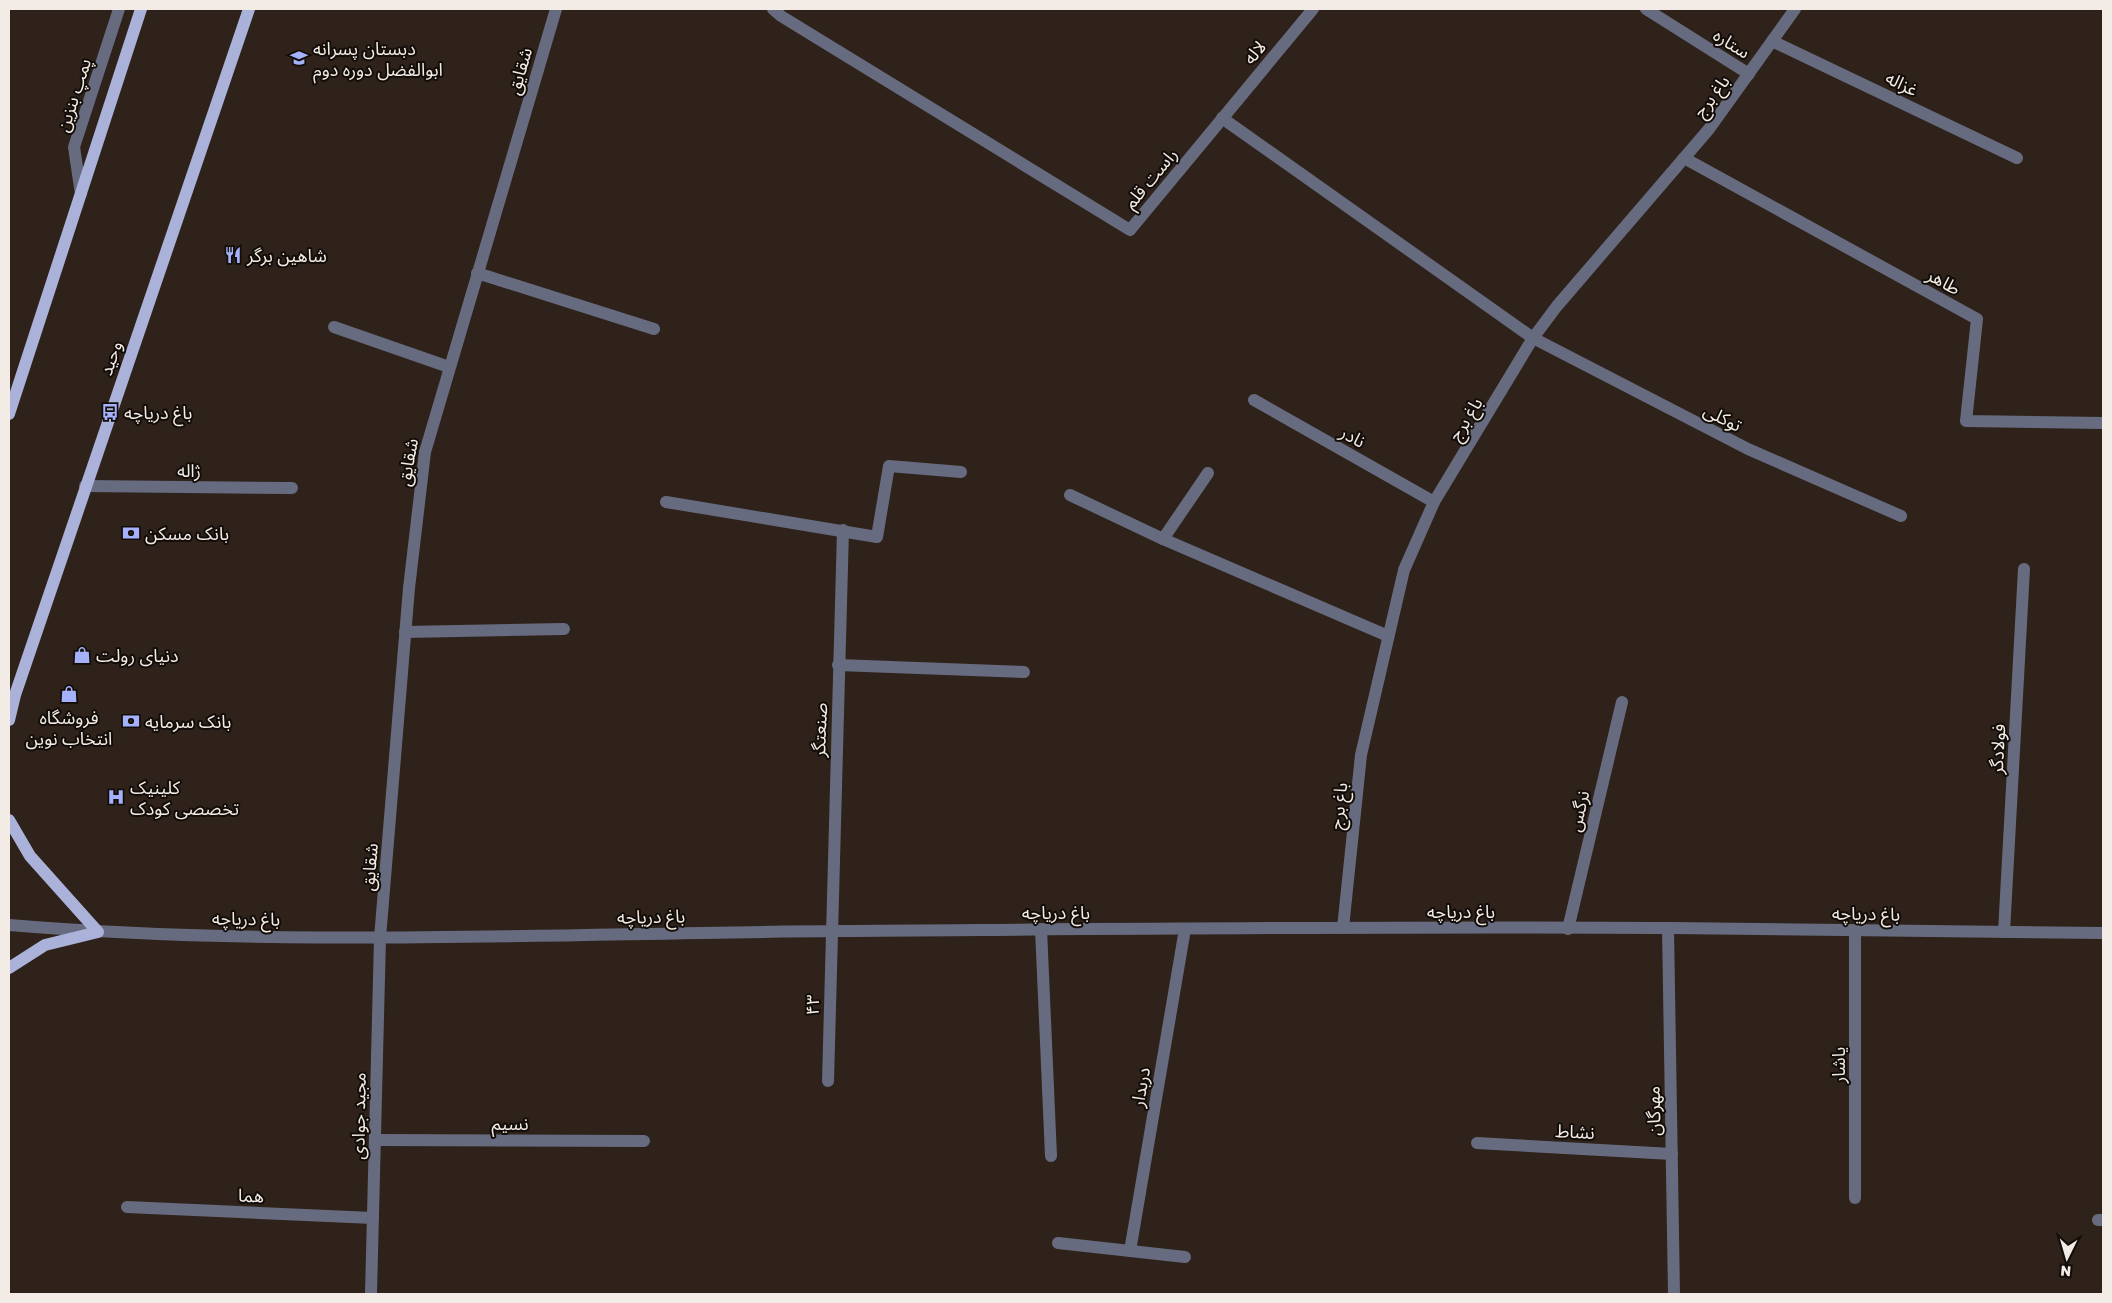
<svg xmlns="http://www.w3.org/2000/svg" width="2112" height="1303" font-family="'Golos Text','Noto Sans Arabic',sans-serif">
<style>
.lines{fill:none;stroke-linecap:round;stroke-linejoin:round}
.minor{stroke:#676b7f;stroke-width:12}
.major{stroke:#aab2da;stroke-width:12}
.labels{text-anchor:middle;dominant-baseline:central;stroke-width:4;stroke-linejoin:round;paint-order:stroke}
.street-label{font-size:18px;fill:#f3ebe5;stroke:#120d09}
.poi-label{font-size:18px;fill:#f3ebe5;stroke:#120d09;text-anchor:start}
</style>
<rect width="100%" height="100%" fill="#2e221a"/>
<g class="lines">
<g class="minor">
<polyline points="773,9 781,16 1130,230 1313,9"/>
<polyline points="1646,9 1749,74"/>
<polyline points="1772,41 2017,158"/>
<polyline points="1222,118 1533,338 1748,449 1901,516"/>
<polyline points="1684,158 1977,319 1966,421 2103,423"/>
<polyline points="81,194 74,147 119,9"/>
<polyline points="477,273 654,329"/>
<polyline points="334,327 449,367"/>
<polyline points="1254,400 1434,502"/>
<polyline points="1208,473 1163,539 1388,636"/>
<polyline points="85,486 292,488"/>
<polyline points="1070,495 1163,539"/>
<polyline points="666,502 877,537 889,466 961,472"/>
<polyline points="405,632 564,629"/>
<polyline points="838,665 1024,672"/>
<path d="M 9,925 C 285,948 563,933 840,931 C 1117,929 1395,926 1672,928 C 1816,929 1959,932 2103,933"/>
<polyline points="1343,928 1361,755 1404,570 1434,502 1533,338 1557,306 1709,129 1795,9"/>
<polyline points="1668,928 1674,1294"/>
<polyline points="1041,929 1051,1156"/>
<polyline points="1568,929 1622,702"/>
<polyline points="1855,931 1855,1198"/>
<polyline points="2004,932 2024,569"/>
<polyline points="828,1081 843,530"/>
<polyline points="375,1140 644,1141"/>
<polyline points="1477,1143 1672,1154"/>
<polyline points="127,1207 373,1218"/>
<polyline points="2098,1220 2103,1220"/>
<polyline points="1058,1243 1185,1257"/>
<polyline points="1130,1251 1185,929"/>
<polyline points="371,1294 380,938 409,588 425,452 556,9"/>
</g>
<g class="major">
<polyline points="9,414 141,9"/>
<polyline points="9,720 15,695 249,9"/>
<polyline points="9,820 30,856 98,932 45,945 9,968"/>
</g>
</g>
<defs>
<g id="school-bare" transform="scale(1.35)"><path d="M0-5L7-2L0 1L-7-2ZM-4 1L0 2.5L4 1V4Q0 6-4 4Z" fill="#a5b1fc" stroke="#120d09" stroke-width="2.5" paint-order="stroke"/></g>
<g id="restaurant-bare" transform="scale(1.35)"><path d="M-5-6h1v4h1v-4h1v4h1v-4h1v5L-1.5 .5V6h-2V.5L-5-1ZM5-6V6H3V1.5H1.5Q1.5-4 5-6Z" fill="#a5b1fc" stroke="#120d09" stroke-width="2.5" paint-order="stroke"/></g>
<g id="bus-bare" transform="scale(1.35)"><path d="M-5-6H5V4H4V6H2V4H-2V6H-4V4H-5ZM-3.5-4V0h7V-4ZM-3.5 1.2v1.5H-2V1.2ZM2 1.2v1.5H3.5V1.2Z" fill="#a5b1fc" stroke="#120d09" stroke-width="2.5" paint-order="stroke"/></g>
<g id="bank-bare" transform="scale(1.35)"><path d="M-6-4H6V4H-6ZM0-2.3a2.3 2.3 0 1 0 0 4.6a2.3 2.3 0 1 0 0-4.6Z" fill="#a5b1fc" stroke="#120d09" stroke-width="2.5" paint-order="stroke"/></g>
<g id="shop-bare" transform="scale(1.35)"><path d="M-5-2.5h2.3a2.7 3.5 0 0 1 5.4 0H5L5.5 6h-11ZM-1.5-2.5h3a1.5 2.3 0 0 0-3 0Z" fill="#a5b1fc" stroke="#120d09" stroke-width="2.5" paint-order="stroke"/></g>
<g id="hospital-bare" transform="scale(1.35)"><path d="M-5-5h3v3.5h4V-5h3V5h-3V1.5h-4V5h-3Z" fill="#a5b1fc" stroke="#120d09" stroke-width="2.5" paint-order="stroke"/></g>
</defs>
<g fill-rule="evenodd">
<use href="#school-bare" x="299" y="58"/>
<use href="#restaurant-bare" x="233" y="255"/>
<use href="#bus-bare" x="110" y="412"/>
<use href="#bank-bare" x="131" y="533"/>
<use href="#shop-bare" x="82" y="655"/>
<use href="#shop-bare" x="69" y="694"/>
<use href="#bank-bare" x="131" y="721"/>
<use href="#hospital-bare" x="116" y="797"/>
</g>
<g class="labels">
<g class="street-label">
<text transform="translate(1732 43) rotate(32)">ستاره</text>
<text transform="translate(1254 52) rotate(-50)">لاله</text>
<text transform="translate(519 71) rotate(-74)">شقایق</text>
<text transform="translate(1902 83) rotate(26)">غزاله</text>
<text transform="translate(73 95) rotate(-72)">پمپ بنزین</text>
<text transform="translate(1711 96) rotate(-54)">باغ برج</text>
<text transform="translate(1150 178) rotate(-50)">راست قلم</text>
<text transform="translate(1944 281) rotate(29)">طاهر</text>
<text transform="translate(110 358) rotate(-71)">وحید</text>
<text transform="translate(1723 417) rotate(27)">توکلی</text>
<text transform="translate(1465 419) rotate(-59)">باغ برج</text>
<text transform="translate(1353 436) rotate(29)">نادر</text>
<text transform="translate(407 462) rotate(-80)">شقایق</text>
<text transform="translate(189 470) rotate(1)">ژاله</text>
<text transform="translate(819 730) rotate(-88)">صنعتگر</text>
<text transform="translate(1997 749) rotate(-87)">فولادگر</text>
<text transform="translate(1338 806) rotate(-84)">باغ برج</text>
<text transform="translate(1578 811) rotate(-77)">نرگس</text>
<text transform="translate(369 867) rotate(-85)">شقایق</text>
<text x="1461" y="911">باغ دریاچه</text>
<text x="1056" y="912">باغ دریاچه</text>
<text transform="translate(1866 913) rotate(1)">باغ دریاچه</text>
<text transform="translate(651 916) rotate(-1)">باغ دریاچه</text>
<text transform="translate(246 918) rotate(1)">باغ دریاچه</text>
<text transform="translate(812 1005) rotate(-89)">۴۳</text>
<text transform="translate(1838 1065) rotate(-90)">یاشار</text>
<text transform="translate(1140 1087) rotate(-80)">دربدار</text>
<text transform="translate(1653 1111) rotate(-91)">مهرگان</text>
<text transform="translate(358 1116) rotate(-89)">مجید جوادی</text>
<text x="510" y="1123">نسیم</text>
<text transform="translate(1575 1131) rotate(3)">نشاط</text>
<text transform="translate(251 1195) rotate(2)">هما</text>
</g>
<g class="poi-label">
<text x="313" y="48">دبستان پسرانه<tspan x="313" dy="21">ابوالفضل دوره دوم</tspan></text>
<text x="247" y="255">شاهین برگر</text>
<text x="124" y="412">باغ دریاچه</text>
<text x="145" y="533">بانک مسکن</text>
<text x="96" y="655">دنیای رولت</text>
<text x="69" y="717" text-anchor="middle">فروشگاه<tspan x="69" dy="21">انتخاب نوین</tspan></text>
<text x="145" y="721">بانک سرمایه</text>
<text x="130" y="787">کلینیک<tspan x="130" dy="21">تخصصی کودک</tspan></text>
</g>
</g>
<rect width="2112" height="1303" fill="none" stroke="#f3ebe5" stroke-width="20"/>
<g transform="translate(2067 1258) rotate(185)" stroke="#120d09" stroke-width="4" paint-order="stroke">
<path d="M0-4L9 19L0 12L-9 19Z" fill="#f3ebe5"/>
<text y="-8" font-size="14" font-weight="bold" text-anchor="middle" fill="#f3ebe5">N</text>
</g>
</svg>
